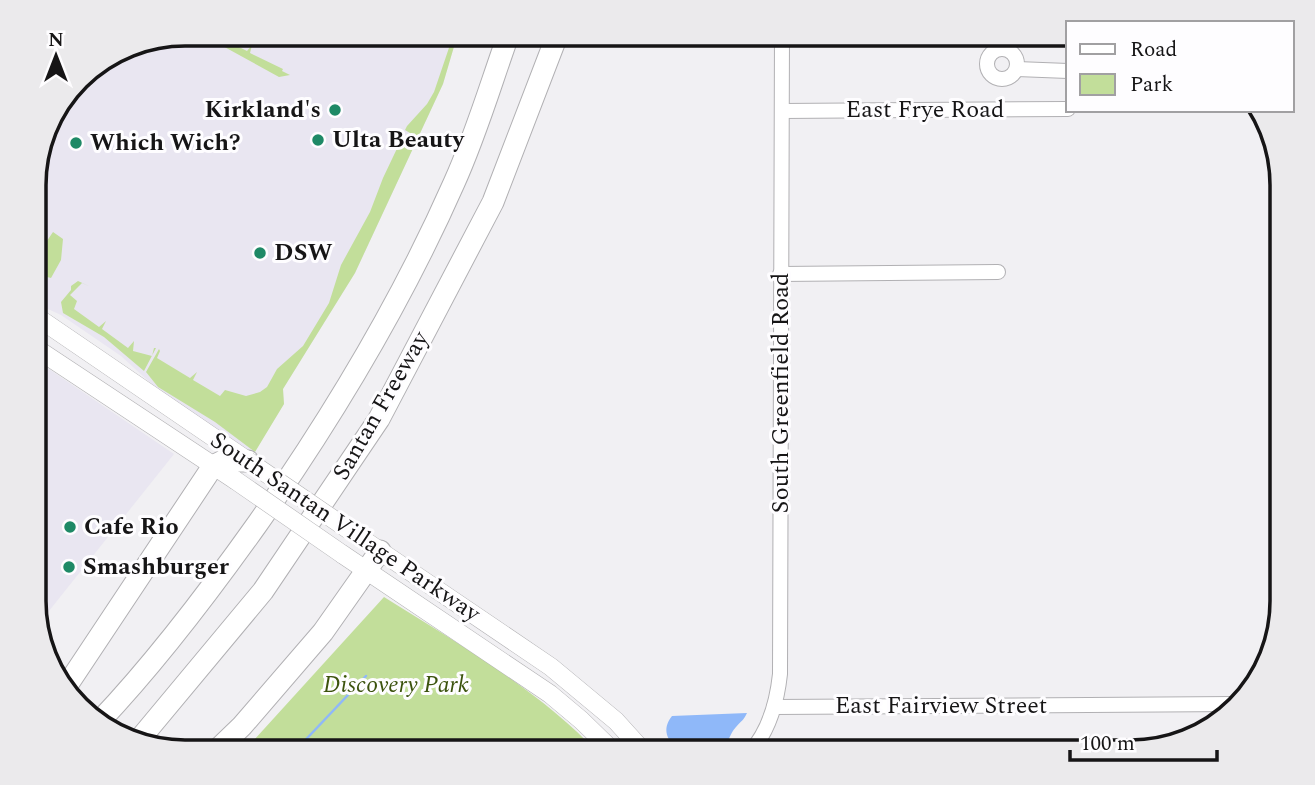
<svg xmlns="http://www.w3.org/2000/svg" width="1315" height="785" font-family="Spectral,serif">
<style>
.built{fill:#e9e6f1}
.green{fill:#c2de9a}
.water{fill:#8fb8f9}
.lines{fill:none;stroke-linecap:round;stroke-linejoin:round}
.stream{stroke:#8fb8f9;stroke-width:2.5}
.minor-casing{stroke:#b1b0b3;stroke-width:16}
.major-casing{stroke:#b1b0b3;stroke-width:19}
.highway-casing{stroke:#b1b0b3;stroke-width:23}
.minor{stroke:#fff;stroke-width:14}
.major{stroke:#fff;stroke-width:18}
.highway{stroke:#fff;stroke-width:21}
.major-bridge-casing{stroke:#b1b0b3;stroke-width:19;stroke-linecap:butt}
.major-bridge{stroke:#fff;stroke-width:18}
.poi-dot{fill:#1e8966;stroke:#fefdff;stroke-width:2.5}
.labels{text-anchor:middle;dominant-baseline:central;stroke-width:6;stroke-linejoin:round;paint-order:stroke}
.poi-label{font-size:24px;font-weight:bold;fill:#161516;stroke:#fefdff;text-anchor:start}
.street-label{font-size:24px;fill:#161516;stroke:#fefdff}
.park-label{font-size:24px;font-style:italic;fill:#3c530e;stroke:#fefdff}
.rim{fill:none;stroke:#161516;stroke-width:3.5}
</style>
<rect width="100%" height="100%" fill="#f1f0f3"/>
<g class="built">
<polygon points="184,33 458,33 443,84 355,273 283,389 284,404 252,456 157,389 121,356 61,315 35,303 34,165 49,117 84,71 127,45"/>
<polygon points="34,359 174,454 37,626 34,620"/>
</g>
<g class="green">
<polygon points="199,33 211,33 247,51 252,45 250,53 283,69 282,71 290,75 279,77"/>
<polygon points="454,33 458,33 443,84 355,273 283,389 284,404 255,452 215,422 158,387 146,372 159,349 160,351 157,358 190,378 197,372 193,380 220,396 225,390 246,396 260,392 267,387 277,369 303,346 329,303 341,265 370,212 383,178 402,138 407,140 410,133 405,130 407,126 427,104 434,92"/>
<polygon points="53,232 63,239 61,260 51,278 43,276 39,279 40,296 34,298 34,260"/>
<polygon points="78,281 91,287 82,283 70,295 77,301 74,309 99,327 106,321 102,329 128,348 134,341 133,351 152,356 154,348 156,348 144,371 104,337 63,313 61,302 71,290 71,286"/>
<path d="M 384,597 C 453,640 542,692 597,752 L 243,752 Z"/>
</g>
<path class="water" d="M 747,713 C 744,720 741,721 736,727 C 730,733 728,744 721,752 L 677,752 C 668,739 661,730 672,716 Z"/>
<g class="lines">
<polyline class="stream" points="294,752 366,676"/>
<g class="minor-casing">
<g id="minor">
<circle cx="1002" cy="64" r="15"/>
<polyline points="1017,69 1068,71"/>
<polyline points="782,111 1068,109"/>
<polyline points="780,274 998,272"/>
<polyline points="774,707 1234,704"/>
<path d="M 750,752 C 769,731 777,702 780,674 L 782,33"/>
</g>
</g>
<g class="major-casing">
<g id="major">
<polyline points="34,315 248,461"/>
<polyline points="34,347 235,480"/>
<polyline points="352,532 551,667 616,721 644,752"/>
<polyline points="342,554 550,694 581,720 614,752"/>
</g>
</g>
<g class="highway-casing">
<g id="highway">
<polyline points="64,690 213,466 223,461 248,461"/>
<path d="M 99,722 C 157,661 209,592 258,523 C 333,416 401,303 454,183 C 476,135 491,83 509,33"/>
<polyline points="139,740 263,591 379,419 493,202 558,33"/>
<polyline points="215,752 242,726 323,632 380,551"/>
</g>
</g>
<use href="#minor" class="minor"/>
<use href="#major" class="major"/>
<use href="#highway" class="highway"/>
<g class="major-bridge-casing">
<g id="major-bridge">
<polyline points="248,461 352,532"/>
<polyline points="235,480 342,554"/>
</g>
</g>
<use href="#major-bridge" class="major-bridge"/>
</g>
<g class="poi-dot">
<circle cx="335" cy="110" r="7"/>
<circle cx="318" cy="140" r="7"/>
<circle cx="76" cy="143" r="7"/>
<circle cx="260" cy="253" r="7"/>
<circle cx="70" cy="527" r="7"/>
<circle cx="69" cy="567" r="7"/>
</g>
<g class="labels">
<g class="poi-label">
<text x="321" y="110" text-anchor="end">Kirkland's</text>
<text x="332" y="140">Ulta Beauty</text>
<text x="90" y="143">Which Wich?</text>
<text x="274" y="253">DSW</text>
<text x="84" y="527">Cafe Rio</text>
<text x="83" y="567">Smashburger</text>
</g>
<g class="street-label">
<text x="925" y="110">East Frye Road</text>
<text transform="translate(781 393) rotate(-90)">South Greenfield Road</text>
<text transform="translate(381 406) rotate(-60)">Santan Freeway</text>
<text transform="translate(345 527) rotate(34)">South Santan Village Parkway</text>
<text x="941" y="706">East Fairview Street</text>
</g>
<g class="park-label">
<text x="396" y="685">Discovery Park</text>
</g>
</g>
<path d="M0 0H1315V785H0ZM185 46H1131A139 139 0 0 1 1270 185V601A139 139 0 0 1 1131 740H185A139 139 0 0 1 46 601V185A139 139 0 0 1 185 46Z" fill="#ebeaec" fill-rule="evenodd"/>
<path class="rim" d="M185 46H1131A139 139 0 0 1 1270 185V601A139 139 0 0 1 1131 740H185A139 139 0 0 1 46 601V185A139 139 0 0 1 185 46Z"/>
<rect x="1066" y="21" width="228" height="91" fill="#fefdff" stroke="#a1a0a2" stroke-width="2"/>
<rect x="1080" y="44" width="35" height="10" fill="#ffffff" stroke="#a1a0a2" stroke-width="2"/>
<text x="1130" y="56" font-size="21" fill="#161516">Road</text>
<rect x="1080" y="74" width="35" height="21" fill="#c2de9a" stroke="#a1a0a2" stroke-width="2"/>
<text x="1130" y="91" font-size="21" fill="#161516">Park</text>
<g transform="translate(56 56)" stroke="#fefdff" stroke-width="5" paint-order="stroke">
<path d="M0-5L12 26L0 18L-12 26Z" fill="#161516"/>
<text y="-10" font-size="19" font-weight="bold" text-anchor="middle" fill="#161516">N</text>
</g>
<path d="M1070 750v10h147v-10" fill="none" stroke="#161516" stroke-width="3.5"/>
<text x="1080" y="750" font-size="21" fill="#161516" stroke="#fefdff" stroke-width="5" paint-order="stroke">100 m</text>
</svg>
